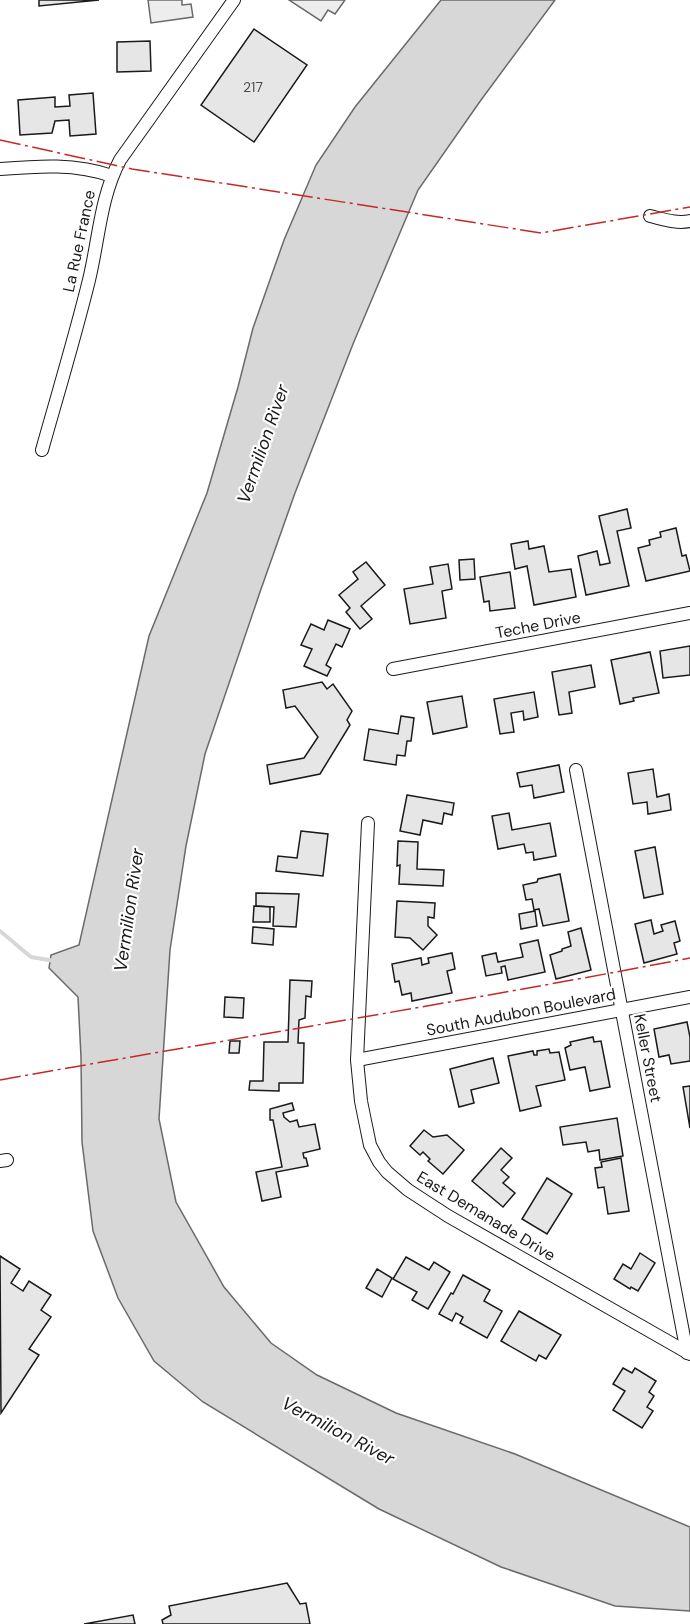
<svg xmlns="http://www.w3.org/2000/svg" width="690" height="1624" font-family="'DM Sans',sans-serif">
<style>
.built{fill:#ededed;stroke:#6a6a6a;stroke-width:1.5}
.water{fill:#d7d7d7;stroke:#6a6a6a;stroke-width:1.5}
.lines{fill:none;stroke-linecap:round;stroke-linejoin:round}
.stream{stroke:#d7d7d7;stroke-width:4}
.building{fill:#e6e6e6;stroke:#1a1a1a;stroke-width:1.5}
.minor-casing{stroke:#1a1a1a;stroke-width:14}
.minor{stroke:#fff;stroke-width:12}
.power{stroke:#c62828;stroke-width:1.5;stroke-dasharray:21 4.5 3 4.5;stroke-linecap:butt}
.labels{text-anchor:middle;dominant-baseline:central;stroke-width:4.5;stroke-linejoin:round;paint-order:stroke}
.number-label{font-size:14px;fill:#4d4d4d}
.street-label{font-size:16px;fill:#1a1a1a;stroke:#fff}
.water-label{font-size:18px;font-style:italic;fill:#1a1a1a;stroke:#fff}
</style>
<rect width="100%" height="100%" fill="#fff"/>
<g class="built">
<polygon points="148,0 182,0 182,5 191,4 193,17 151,23"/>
<polygon points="289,0 345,0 335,14 328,10 321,21"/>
</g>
<polygon class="water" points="441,0 555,0 481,100 418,190 353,344 295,493 260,592 205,754 186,846 170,950 159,1119 176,1202 224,1287 271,1343 317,1375 396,1413 515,1454 690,1527 690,1611 615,1606 501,1567 379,1509 203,1402 154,1361 118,1298 93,1231 82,1142 81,1057 78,997 49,968 51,955 79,945 149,636 207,493 238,387 253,328 284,240 316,165 355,107"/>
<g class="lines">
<polyline class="stream" points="0,931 31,957 55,961"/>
</g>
<g class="building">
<polygon points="39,0 99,0 39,6"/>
<polygon points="254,29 307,65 254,142 201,105"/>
<polygon points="150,41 151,71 117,72 117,42"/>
<polygon points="93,93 96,134 70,136 69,120 55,121 52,133 20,135 18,100 55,97 55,107 70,106 69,95"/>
<polygon points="627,509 631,528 617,531 629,586 586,595 578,556 597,551 600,565 610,563 599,516"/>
<polygon points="676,528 682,556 686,555 690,571 646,581 638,548 650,545 649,540 661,537 660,532"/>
<polygon points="528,541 529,549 544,546 549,572 571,569 576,597 534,605 527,566 515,569 511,544"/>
<polygon points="474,559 475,579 460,580 459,560"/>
<polygon points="366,562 385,585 361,606 372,619 360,629 346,612 350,608 339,595 358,579 353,572"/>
<polygon points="448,564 452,589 442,591 446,618 410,624 404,589 433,584 430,567"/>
<polygon points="510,572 515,608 490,611 489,601 484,602 480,577"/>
<polygon points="328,620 350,629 342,647 336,644 326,665 331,668 327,676 304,666 312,649 301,645 311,624 324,630"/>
<polygon points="690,646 690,675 663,678 660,651"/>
<polygon points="650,652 659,693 633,698 634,701 620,704 611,660"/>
<polygon points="591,665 595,687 569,692 572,713 559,715 552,672"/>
<polygon points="322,682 327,689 333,684 352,711 347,720 350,725 320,774 270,784 267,765 304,758 318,737 295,706 286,708 283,690"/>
<polygon points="534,692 538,717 524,720 523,711 511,713 514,732 500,734 494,699"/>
<polygon points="462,696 467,727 433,734 427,702"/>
<polygon points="401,716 414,718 411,741 407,741 405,756 397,755 396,765 364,760 369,729 398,734"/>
<polygon points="559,765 564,792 534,798 532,785 520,787 517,773"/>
<polygon points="653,769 657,797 669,794 671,810 648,814 647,802 633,804 628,773"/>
<polygon points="407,795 454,803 452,815 444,813 442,824 423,820 420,835 400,831"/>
<polygon points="509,813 512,830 550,823 556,856 534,860 533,852 526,853 524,844 498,849 492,816"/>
<polygon points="301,831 328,834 323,876 276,871 278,856 297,858"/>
<polygon points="398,841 418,842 417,869 444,870 443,886 399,884 400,865 397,866"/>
<polygon points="655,847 663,894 644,898 635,851"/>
<polygon points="560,874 569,921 543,926 539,909 534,910 532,899 526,900 523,885 537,882 538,879"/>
<polygon points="256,893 299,894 296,927 273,926 274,907 256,906"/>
<polygon points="397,901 435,903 434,918 428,917 428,926 437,935 423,950 410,938 395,937"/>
<polygon points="254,906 270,907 270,922 253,922"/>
<polygon points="535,911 537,926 521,929 519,914"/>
<polygon points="651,920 654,934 663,931 661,925 675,921 680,941 674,943 677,954 644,963 635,924"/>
<polygon points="253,927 274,929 273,945 252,943"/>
<polygon points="581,928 591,970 556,979 550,955 562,951 562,949 571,946 568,932"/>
<polygon points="538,940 545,972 508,980 505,966 501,967 502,973 486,976 482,956 496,953 498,962 523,957 520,944"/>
<polygon points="452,953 455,969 447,971 452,993 412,1001 411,993 402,995 399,981 395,982 392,964 421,958 422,965 429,963 428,958"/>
<polygon points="290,980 312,981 311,997 306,996 305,1018 299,1020 298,1043 304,1043 303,1083 279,1083 279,1091 249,1090 250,1081 263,1081 264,1042 288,1042"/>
<polygon points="225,997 244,998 243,1018 224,1017"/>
<polygon points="687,1022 690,1037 690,1061 671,1064 669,1055 659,1057 654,1029"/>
<polygon points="593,1037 594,1042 601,1041 610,1087 590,1091 585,1067 570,1070 565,1048 571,1045 570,1042"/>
<polygon points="230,1041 240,1041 239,1053 229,1053"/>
<polygon points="549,1049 550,1053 559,1052 565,1080 536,1086 541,1106 520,1111 508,1056 533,1051 534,1055 537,1055 537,1051"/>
<polygon points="493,1058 499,1083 471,1090 474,1103 459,1107 450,1069"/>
<polygon points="690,1086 690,1128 683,1087"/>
<polygon points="292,1103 294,1110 283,1113 284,1117 290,1122 297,1120 299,1127 315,1124 320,1149 303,1153 304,1158 306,1158 308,1166 276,1172 281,1197 262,1201 256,1172 282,1167 273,1120 270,1120 270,1109"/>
<polygon points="617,1118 623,1156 600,1160 599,1150 588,1152 586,1142 563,1145 560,1127"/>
<polygon points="424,1130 433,1137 447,1135 464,1150 443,1174 428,1161 430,1159 423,1152 420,1155 410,1146"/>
<polygon points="501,1148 512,1158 501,1170 509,1177 503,1183 515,1193 503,1207 472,1181"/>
<polygon points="621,1158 629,1211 608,1214 604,1187 598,1188 595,1168 602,1167 601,1162"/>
<polygon points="547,1178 572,1194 547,1234 522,1219"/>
<polygon points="640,1253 655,1263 638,1291 631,1287 630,1289 614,1279 623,1264 631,1269"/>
<polygon points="0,1256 20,1269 11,1283 23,1291 29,1281 51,1295 41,1310 51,1317 29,1349 39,1355 1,1413"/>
<polygon points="406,1257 429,1270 434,1262 450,1272 428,1309 412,1300 417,1292 393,1279"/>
<polygon points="377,1269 392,1278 382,1297 366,1288"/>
<polygon points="463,1275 490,1290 484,1301 502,1311 487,1338 460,1323 463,1317 456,1313 452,1321 439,1314 451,1293 453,1294"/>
<polygon points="519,1311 561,1335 546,1359 539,1355 536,1361 501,1341"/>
<polygon points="623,1368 632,1373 635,1368 656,1381 649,1392 654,1396 647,1407 653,1411 642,1428 613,1410 625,1391 613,1384"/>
<polygon points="287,1583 300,1604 306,1603 310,1624 163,1624 162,1620 171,1615 169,1606"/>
<polygon points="133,1615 135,1624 84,1624"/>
</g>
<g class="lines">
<g class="minor-casing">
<g id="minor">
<path d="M 0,169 C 38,166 76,163 112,176"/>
<path d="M 650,216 C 663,219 676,224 690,221"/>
<path d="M 42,450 C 58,393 75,337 89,280 C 99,239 100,198 120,160 L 234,0"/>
<polyline points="393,669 690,613"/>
<polyline points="576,770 687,1353"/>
<polyline points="368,823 357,1060 361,1101 364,1116 370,1145 379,1162 387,1172 408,1190 448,1216 690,1354"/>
<polyline points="357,1060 690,997"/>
<polyline points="0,1161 7,1160"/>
</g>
</g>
<use href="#minor" class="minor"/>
<g class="power">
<polyline points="0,140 132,169 541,233 690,207"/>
<path d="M 0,1080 C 230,1039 461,1002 690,958"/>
</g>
</g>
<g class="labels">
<g class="number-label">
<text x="253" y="87">217</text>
</g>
<g class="street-label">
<text transform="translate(79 241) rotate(-78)">La Rue France</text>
<text transform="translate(538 625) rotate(-11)">Teche Drive</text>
<text transform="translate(521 1012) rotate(-11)">South Audubon Boulevard</text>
<text transform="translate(648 1058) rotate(79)">Keller Street</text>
<text transform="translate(486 1216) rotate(31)">East Demanade Drive</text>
</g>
<g class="water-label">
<text transform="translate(263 444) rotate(-71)">Vermilion River</text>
<text transform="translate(129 910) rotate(-82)">Vermilion River</text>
<text transform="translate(338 1431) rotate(28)">Vermilion River</text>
</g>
</g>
</svg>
